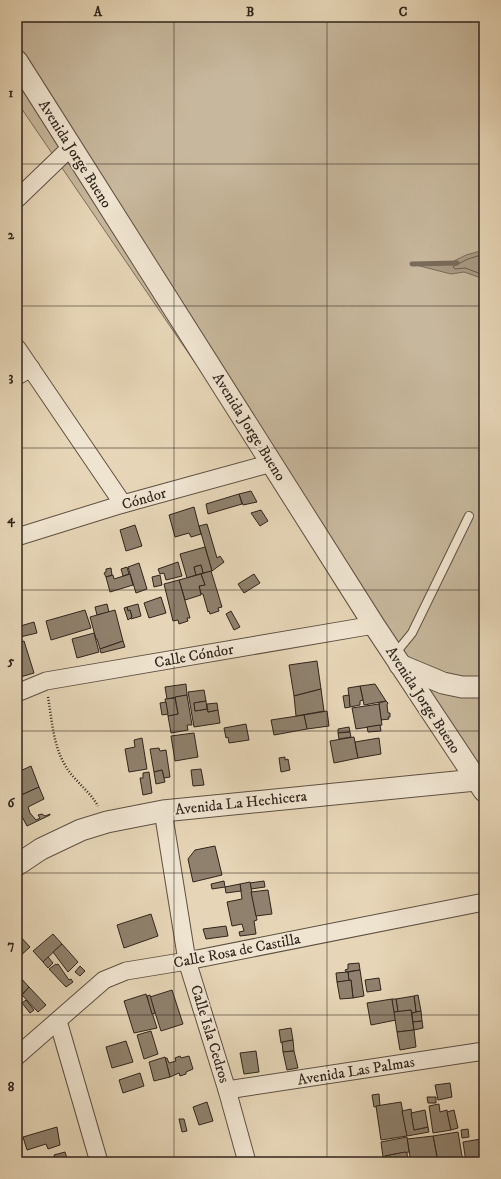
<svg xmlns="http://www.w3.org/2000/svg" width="501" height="1179" font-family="'IM FELL DW Pica',serif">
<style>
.green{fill:#c7b79c;stroke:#7c6e5c}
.water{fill:#a89982;stroke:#786b5a}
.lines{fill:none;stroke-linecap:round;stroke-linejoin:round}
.shore{stroke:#6c5f50;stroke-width:1}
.stream{stroke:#786b5a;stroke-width:5}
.building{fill:#8f816d;stroke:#30251d}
.service-casing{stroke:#5e5143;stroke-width:10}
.minor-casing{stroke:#5e5143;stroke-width:19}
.tertiary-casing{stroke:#5e5143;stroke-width:23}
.path{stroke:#30251d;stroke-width:2.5;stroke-dasharray:1 2;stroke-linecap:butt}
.service{stroke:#efe4d0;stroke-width:8}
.minor{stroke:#efe4d0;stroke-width:17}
.tertiary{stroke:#efe4d0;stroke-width:21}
.grid{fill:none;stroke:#30251d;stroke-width:1;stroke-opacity:0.55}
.labels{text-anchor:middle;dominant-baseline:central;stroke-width:3.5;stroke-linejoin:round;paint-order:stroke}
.street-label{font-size:15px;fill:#30251d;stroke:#efe4d0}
.neatline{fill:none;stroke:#30251d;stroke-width:1.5}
.grid-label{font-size:13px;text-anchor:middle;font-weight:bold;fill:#30251d}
</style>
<rect width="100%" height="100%" fill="#e6d5b6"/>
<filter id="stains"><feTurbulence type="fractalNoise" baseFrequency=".005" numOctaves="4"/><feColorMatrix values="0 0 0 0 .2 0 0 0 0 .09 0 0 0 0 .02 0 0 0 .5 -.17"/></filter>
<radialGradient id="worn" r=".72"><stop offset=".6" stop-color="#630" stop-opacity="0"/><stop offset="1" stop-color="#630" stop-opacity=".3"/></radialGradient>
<polygon class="green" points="17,17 484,17 484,783 374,625 17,102"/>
<polygon class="water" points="484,250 484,279 464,272 451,274 412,264 450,263 466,255"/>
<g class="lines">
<polyline class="shore" points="484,254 468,259 454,266 453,267 455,269 465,268 484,275"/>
<polyline class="stream" points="412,264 457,263"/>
</g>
<g class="building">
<polygon points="251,491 257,502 243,505 239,494"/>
<polygon points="239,494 242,504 208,514 206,504"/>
<polygon points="194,507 201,534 191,537 189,533 175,537 169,515"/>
<polygon points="261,510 268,521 260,526 251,513"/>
<polygon points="207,524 217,558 220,556 224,562 212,571 199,526"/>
<polygon points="135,525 142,546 126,551 120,530"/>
<polygon points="205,547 212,571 203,573 201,565 194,567 196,575 187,578 180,554"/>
<polygon points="178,562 182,576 166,580 164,573 160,574 158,569"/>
<polygon points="139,563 147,589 136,593 128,567"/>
<polygon points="201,565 203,573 196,575 194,567"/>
<polygon points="127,567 129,574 123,576 121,569"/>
<polygon points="111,568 112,575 106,577 104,573 106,572 106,569"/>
<polygon points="211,571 222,607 218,608 219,611 210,614 209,611 208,612 203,594 201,594 199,586 205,585 201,574"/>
<polygon points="130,574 133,585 110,592 106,577 113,575 114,579"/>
<polygon points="201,574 205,585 199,586 201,595 185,600 179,580"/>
<polygon points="254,574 260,583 244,593 238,584"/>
<polygon points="160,575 162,585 154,587 152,577"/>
<polygon points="179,580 190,618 187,618 188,621 179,624 178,620 173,621 164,584"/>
<polygon points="161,597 166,613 149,618 144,603"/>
<polygon points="107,604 109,612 97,615 95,607"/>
<polygon points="138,604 141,616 131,619 130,618 132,617 130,610 128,611 127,607"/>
<polygon points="127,607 128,611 130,610 132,617 128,620 124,608"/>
<polygon points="85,610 91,628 51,640 46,621"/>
<polygon points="115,610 123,641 100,649 97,639 96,639 90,617"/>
<polygon points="231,611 240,627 234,630 226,614"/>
<polygon points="34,622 37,633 20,637 17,627"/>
<polygon points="94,633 99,652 77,658 72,639"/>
<polygon points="24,641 34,673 17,678 17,644"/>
<polygon points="123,641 125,647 101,653 100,649"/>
<polygon points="317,661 321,689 294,696 289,665"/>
<polygon points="186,684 187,695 167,699 165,687"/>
<polygon points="375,684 386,701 364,705 360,686"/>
<polygon points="360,686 363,700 360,701 360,705 350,707 348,688"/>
<polygon points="321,689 324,711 296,716 294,696"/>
<polygon points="204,690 206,701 194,703 195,711 207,709 208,712 218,710 220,723 194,727 188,692"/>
<polygon points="187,695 192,725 187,725 188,730 171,733 168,716 178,714 175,697"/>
<polygon points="349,695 350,707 345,708 343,696"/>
<polygon points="175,698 178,714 168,716 165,699"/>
<polygon points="206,701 207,709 195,711 194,703"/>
<polygon points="386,701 388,703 387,705 388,713 390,713 390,717 388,717 389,719 381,720 379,703"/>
<polygon points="166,702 168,714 162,715 160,703"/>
<polygon points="217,703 218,710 208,712 207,704"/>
<polygon points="379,704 382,725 356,729 352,708"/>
<polygon points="327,711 329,726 307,729 304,715"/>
<polygon points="304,715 307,729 274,735 271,720"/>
<polygon points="246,724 249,740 229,743 228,737 226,738 224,728"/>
<polygon points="380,725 381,731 368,732 367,727"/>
<polygon points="349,727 350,732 338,733 338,729"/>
<polygon points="350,732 351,737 339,739 338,733"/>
<polygon points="194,733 198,757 175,761 171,736"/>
<polygon points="354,737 358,758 334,763 330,741"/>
<polygon points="142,738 147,769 129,772 125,749 135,747 134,740"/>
<polygon points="379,738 381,754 358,758 355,742"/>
<polygon points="159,748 160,751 166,750 170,777 164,778 162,770 154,772 150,749"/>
<polygon points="285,757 285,760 288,759 290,770 281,772 279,758"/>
<polygon points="31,766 39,787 17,797 17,776 19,775 18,772"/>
<polygon points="201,769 204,785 193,786 191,770"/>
<polygon points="162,770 165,782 156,784 154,772"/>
<polygon points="149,772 152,793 143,795 140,778 143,778 143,773"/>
<polygon points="39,787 44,799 28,807 30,813 36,820 40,818 38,815 42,814 45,816 50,814 50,815 27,826 17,807 17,797"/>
<polygon points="215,846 222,875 193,882 188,859 195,850"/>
<polygon points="224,881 225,887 212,889 211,884"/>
<polygon points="264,881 265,887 251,889 250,883"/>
<polygon points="250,882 257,920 254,921 256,934 240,936 239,932 244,931 242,924 232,926 227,902 242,899 240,884"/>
<polygon points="240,884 241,891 226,893 225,887"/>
<polygon points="268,890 272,914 256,916 251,892"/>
<polygon points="151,914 158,936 124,948 117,925"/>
<polygon points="226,926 228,936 206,939 203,929"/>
<polygon points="17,933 30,947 17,959"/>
<polygon points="53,934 62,944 43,962 33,951"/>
<polygon points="62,944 78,962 68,972 53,952"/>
<polygon points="48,957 53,963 48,968 43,962"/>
<polygon points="359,963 360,970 346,972 345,970 348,969 348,964"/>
<polygon points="56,964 56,965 58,964 69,980 71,979 73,982 66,987 49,969"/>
<polygon points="80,966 85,971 80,976 75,972"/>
<polygon points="360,970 364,996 353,998 351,980 349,981 348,972"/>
<polygon points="348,972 349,981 337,982 336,973"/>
<polygon points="18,975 29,987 17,1000 17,976"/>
<polygon points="379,978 381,990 367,992 365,980"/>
<polygon points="351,980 353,998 340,999 337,982"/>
<polygon points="29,987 46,1005 38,1012 22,995"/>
<polygon points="172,990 183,1024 161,1031 150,997"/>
<polygon points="146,994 157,1028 134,1033 124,1001"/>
<polygon points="150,995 155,1013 152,1014 147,996"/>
<polygon points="418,995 421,1011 416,1012 414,996"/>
<polygon points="414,996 416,1012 412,1013 411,1010 398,1012 396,999"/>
<polygon points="392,999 396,1020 371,1025 367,1003"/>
<polygon points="392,999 396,999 398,1012 394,1012"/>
<polygon points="26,1000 34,1010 30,1013 22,1003"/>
<polygon points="411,1010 414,1030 397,1032 394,1012"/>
<polygon points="421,1011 422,1021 413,1022 412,1013"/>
<polygon points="422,1021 423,1028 414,1030 413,1022"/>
<polygon points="291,1028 293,1040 281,1043 279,1030"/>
<polygon points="414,1030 416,1047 400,1050 397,1032"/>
<polygon points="151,1031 158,1054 144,1059 137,1035"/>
<polygon points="293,1040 294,1051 283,1052 282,1042"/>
<polygon points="126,1041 133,1062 112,1068 106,1047"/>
<polygon points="256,1051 259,1072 244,1074 240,1053"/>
<polygon points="294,1051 298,1068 287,1070 283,1052"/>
<polygon points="180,1056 181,1058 189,1056 193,1069 186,1072 186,1074 180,1076 179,1073 170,1077 165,1058 167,1058 169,1063 176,1061 175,1058"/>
<polygon points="165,1057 170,1077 154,1081 149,1062"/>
<polygon points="140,1073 144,1086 123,1093 119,1080"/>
<polygon points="450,1083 452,1097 438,1100 435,1085"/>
<polygon points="379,1094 380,1106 374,1107 372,1095"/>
<polygon points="427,1097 436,1097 436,1103 428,1103"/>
<polygon points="207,1102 213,1121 199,1125 193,1107"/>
<polygon points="401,1102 407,1136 381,1140 376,1106"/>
<polygon points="439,1104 440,1112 447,1110 451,1130 433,1133 429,1106"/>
<polygon points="411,1109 414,1130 428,1127 429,1132 407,1136 402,1111"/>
<polygon points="425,1110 428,1127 414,1130 411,1113"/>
<polygon points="454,1110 458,1128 451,1130 447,1112"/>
<polygon points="179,1119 184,1119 187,1131 182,1132"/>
<polygon points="57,1127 60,1145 48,1149 46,1144 27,1150 23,1137"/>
<polygon points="468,1129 469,1137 462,1138 461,1130"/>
<polygon points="458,1132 463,1162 438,1162 433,1136"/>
<polygon points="433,1136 438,1162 411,1162 407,1139"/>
<polygon points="407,1137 409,1152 395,1154 385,1156 385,1157 383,1157 381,1142"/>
<polygon points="481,1139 484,1161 466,1162 463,1142"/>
<polygon points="65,1152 68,1162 56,1162 54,1155"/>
<polygon points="405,1152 407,1153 408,1162 386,1162 385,1156"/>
<polygon points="54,1157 56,1162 38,1162"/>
<polygon points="186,1158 192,1159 193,1162 198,1160 199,1162 176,1162 176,1161"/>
</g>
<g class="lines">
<g class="service-casing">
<polyline id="service" points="394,655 412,633 469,516"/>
</g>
<g class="minor-casing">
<g id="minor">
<polyline points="17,199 71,147"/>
<polyline points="17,348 123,504"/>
<polyline points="17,376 31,368"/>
<polyline points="17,537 123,504 272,463"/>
<polyline points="17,693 46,681 374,625"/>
<polyline points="163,811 187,961 227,1090 247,1162"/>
<polyline points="58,1021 99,1162"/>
<polyline points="17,1056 104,980 126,971 187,961 484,902"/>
<polyline points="227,1090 484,1051"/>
</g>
</g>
<g class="tertiary-casing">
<g id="tertiary">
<polyline points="17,61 374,625 484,791"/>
<polyline points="400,665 443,683 462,687 484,687"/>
<polyline points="17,865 41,849 81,830 107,822 163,811 476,780"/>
</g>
</g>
<path class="path" d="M 48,697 C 52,720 53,745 65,765 C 73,780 89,790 98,806"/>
<use href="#service" class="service"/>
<use href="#minor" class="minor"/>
<use href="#tertiary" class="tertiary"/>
</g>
<path class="grid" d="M 174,17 L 174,1162M 327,17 L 327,1162M 17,164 L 484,164M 17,306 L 484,306M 17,448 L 484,448M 17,590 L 484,590M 17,731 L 484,731M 17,873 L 484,873M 17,1015 L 484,1015"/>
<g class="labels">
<g class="street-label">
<text transform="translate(75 154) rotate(58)">Avenida Jorge Bueno</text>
<text transform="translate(249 427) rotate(58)">Avenida Jorge Bueno</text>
<text transform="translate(144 499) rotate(-16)">Cóndor</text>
<text transform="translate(194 656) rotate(-10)">Calle Cóndor</text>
<text transform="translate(423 700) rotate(57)">Avenida Jorge Bueno</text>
<text transform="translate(241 803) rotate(-6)">Avenida La Hechicera</text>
<text transform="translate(237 951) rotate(-11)">Calle Rosa de Castilla</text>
<text transform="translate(210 1034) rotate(73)">Calle Isla Cedros</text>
<text transform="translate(356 1071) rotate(-9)">Avenida Las Palmas</text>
</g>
</g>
<rect width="501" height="1179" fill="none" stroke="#e6d5b6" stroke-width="44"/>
<rect x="22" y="22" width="457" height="1135" class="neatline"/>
<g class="grid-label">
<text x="98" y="16">A</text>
<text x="250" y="16">B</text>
<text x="403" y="16">C</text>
<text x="11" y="97">1</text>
<text x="11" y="239">2</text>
<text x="11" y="381">3</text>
<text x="11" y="523">4</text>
<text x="11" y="665">5</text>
<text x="11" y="807">6</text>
<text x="11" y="949">7</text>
<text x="11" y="1091">8</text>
</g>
<rect width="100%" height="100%" filter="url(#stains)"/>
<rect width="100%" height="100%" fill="url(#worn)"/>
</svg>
